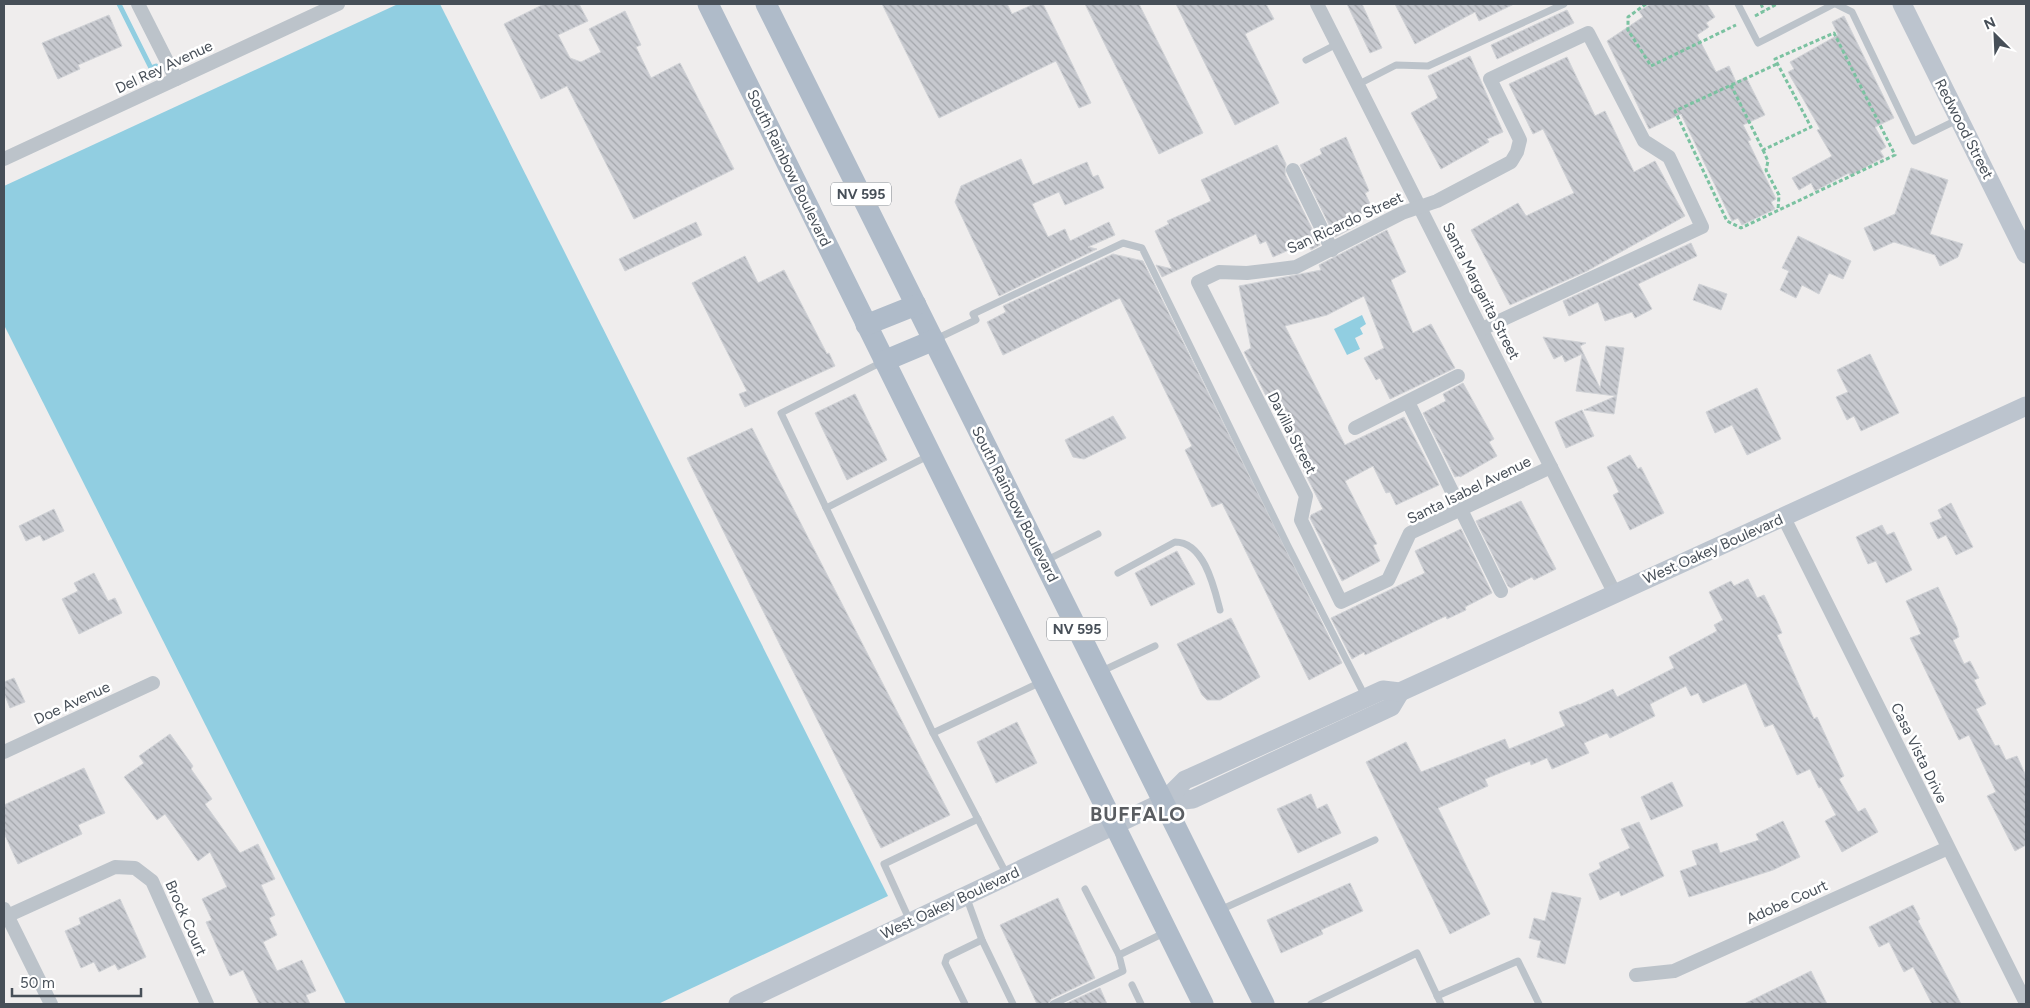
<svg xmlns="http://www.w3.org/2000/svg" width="2030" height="1008" font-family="Figtree,sans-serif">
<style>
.water{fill:#91cee1}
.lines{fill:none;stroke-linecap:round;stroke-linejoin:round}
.stream{stroke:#91cee1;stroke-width:5}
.building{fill:url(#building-back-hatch);stroke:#d1d3d7}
.path{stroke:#7bc2a1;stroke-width:3;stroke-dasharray:4 2.5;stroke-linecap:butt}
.lane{stroke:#bcc3ca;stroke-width:7}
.street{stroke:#bcc3ca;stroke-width:14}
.secondary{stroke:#bcc4ce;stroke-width:19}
.primary{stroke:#afbbc9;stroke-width:21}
.labels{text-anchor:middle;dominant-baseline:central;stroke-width:5;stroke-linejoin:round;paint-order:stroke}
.shield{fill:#fff;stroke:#7e848a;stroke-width:1}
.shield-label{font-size:14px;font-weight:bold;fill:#474f58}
.street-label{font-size:15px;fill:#474f58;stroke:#fff}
.district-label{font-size:20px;font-weight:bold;letter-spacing:1px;fill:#5a5d61;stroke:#fff}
</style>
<defs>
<pattern id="building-back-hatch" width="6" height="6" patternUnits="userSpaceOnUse" patternTransform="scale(1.25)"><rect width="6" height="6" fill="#c7c9cf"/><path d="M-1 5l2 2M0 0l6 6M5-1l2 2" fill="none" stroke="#a3a6ab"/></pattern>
</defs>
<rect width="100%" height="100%" fill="#efeded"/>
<g class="water">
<polygon points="398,4 440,4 888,896 658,1004 346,1004 4,325 4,186"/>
<polygon points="1362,315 1366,324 1360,328 1363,334 1355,338 1360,349 1347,355 1334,329"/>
</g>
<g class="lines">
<polyline class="stream" points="119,4 151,68 156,66 159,72"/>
</g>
<g class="building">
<polygon points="544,4 579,4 588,21 558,35 570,58 581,62 601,52 589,29 625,11 641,45 636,47 651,78 680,63 734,169 634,219 567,86 541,99 504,24"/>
<polygon points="882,4 1007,4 1012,14 1034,4 1043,4 1091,103 1079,108 1056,61 939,118"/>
<polygon points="1085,4 1139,4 1203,133 1159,154"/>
<polygon points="1176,4 1266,4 1274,19 1245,34 1279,103 1235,125"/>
<polygon points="1347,4 1362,4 1382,48 1370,53"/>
<polygon points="1395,4 1514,4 1479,21 1475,12 1415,44"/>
<polygon points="1651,4 1707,4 1715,17 1706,23 1709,27 1697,35 1716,72 1729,66 1736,82 1746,77 1765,115 1743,125 1751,140 1748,141 1776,199 1771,202 1775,209 1742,225 1738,218 1732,221 1681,114 1649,129 1607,41 1643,17 1639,11"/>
<polygon points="1567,10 1574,23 1497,59 1491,45"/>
<polygon points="109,15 122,46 78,65 80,69 58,79 42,43"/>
<polygon points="1844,16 1894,118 1875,127 1886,147 1880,151 1884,157 1850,176 1849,173 1815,191 1811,183 1799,190 1792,178 1832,156 1817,130 1820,129 1788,72 1794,69 1790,62 1838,35 1832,22"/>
<polygon points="1470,56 1503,132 1487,139 1489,142 1441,169 1411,113 1438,98 1428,76"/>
<polygon points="1567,57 1595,116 1605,111 1634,172 1655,161 1685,216 1587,271 1510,305 1471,230 1518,203 1526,216 1574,193 1543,129 1533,134 1509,84"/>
<polygon points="1346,137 1369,191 1365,193 1372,208 1355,217 1358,225 1335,237 1300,165 1322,154 1320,149"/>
<polygon points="1277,145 1286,164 1285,174 1320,245 1311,250 1307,242 1273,257 1266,241 1260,244 1256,234 1162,277 1156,265 1172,269 1155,231 1169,224 1167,221 1211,201 1201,180"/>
<polygon points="1021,159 1033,185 1087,162 1093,177 1098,175 1104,188 1065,205 1059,192 1032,204 1048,237 1065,229 1070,241 1109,222 1115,235 1088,247 1097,249 999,296 955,202 961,186"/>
<polygon points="1911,168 1948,180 1930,234 1963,244 1958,257 1940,266 1935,255 1894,242 1874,251 1864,228 1895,214"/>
<polygon points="696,222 702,235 625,271 619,259"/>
<polygon points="1387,230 1406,272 1391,280 1413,333 1431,324 1455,368 1390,399 1380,378 1376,380 1364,358 1384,348 1364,296 1327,315 1285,326 1345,445 1404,417 1439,485 1396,505 1390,492 1386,493 1373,466 1345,481 1377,544 1373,545 1380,561 1342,581 1310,518 1311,515 1323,509 1244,352 1251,348 1239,286 1321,270 1319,265"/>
<polygon points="1798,236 1851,261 1843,279 1829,273 1819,294 1802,285 1796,298 1780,290 1789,271 1782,268"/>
<polygon points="1691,243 1697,256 1638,284 1652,309 1635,318 1632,312 1605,321 1598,302 1569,316 1563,301"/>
<polygon points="1113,254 1143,261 1342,663 1309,680 1222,503 1212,507 1185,450 1192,446 1120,298 1003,355 987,322 1006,312 1003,306"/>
<polygon points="745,256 758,283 784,270 827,354 829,353 835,366 745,407 739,394 747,391 692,283"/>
<polygon points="1699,284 1727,294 1721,310 1693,300"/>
<polygon points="1543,337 1586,343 1580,346 1600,388 1606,346 1624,348 1614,414 1584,410 1616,396 1576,391 1582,354 1565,362 1562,355 1554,359"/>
<polygon points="1870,354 1899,413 1861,431 1854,416 1847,420 1836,397 1848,392 1837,370"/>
<polygon points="1463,383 1494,439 1489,442 1497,456 1460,477 1459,476 1455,477 1423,413 1446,401 1443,394"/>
<polygon points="1757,388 1781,439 1747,455 1732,425 1715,433 1706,412"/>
<polygon points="855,394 887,460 847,480 815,413"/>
<polygon points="1582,410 1594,436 1566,448 1555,422"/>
<polygon points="1113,416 1126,438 1084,459 1073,457 1065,440"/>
<polygon points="752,428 950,815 881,848 687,458"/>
<polygon points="1630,455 1638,469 1641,467 1664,513 1630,530 1613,495 1619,492 1607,467"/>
<polygon points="1521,501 1556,569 1534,580 1532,577 1511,588 1508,586 1476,521"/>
<polygon points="1951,503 1973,547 1956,555 1946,535 1938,539 1930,523 1942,518 1938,510"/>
<polygon points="54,509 64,531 43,541 40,535 26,541 19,526"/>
<polygon points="1882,525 1887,535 1894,532 1912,570 1886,583 1876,561 1868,564 1856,537"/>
<polygon points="1461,529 1492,593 1465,607 1466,610 1447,619 1446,616 1365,655 1364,652 1352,659 1331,618 1425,573 1415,551"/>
<polygon points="1177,551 1195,584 1151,606 1135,573"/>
<polygon points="94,573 108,601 115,598 122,613 79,634 62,599 78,591 74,583"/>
<polygon points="1748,579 1757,598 1764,595 1776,619 1782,633 1777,635 1814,719 1817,717 1844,776 1839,779 1858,812 1865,808 1878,832 1842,852 1825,821 1836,815 1821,787 1819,788 1810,769 1797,775 1773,724 1765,727 1746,683 1703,703 1698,693 1691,696 1686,686 1650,704 1655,716 1610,738 1607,733 1584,743 1589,753 1552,769 1547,758 1531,765 1530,761 1485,779 1488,786 1438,808 1490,914 1450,934 1366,762 1406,742 1421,772 1505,739 1509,749 1565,726 1559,712 1579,704 1579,705 1613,689 1617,697 1674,668 1669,657 1717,631 1714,625 1723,620 1709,592 1731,581 1734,586"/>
<polygon points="1938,587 1957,628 1959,637 1953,640 1964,664 1970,661 1979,678 1974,680 1986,704 1976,709 1995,746 1999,745 2006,760 2017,756 2026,776 2026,845 2015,851 1987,796 1996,792 1969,735 1959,740 1910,638 1921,634 1906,601"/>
<polygon points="1231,618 1260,677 1220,700 1207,700 1202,695 1177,644"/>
<polygon points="14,678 25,702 10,708 4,693 4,682"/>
<polygon points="1017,722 1037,763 996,783 977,742"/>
<polygon points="170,734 193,766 191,769 212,799 205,804 240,853 258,844 275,879 261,885 275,915 269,918 277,935 263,942 277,971 302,960 316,991 306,995 310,1004 259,1004 243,970 230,976 206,922 212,920 202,899 227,887 210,852 198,861 165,814 157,820 124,777 144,763 139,756"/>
<polygon points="84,768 105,813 78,825 82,834 18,864 4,833 4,805"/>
<polygon points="1672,782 1683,806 1651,820 1641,797"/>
<polygon points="1311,794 1317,809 1327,804 1341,833 1298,853 1277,809"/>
<polygon points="1783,821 1800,857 1773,870 1689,897 1680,871 1697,865 1692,851 1717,843 1720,853 1759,840 1756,834"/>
<polygon points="1639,822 1664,876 1621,896 1619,891 1600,900 1589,874 1601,868 1599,863 1630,848 1621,829"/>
<polygon points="1350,883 1363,911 1321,930 1323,934 1281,953 1267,920"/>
<polygon points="1552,892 1581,898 1565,964 1537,957 1541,941 1529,938 1534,918 1545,921"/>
<polygon points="1058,898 1095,978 1051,999 1048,1004 1037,1004 1000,925"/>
<polygon points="120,899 146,957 118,970 115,964 99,972 94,962 81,968 65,931 81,924 79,918"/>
<polygon points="1913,905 1920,919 1918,921 1961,1004 1932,1004 1913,967 1904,972 1889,942 1879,947 1869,927"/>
<polygon points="1811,971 1827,1004 1744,1004"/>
<polygon points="1100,988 1107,1004 1065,1004"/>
</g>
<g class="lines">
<g class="path">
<polyline points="1646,4 1628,17 1628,30 1651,66 1736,25"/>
<polyline points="1761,4 1764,11"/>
<polyline points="1755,16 1777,4"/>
<polyline points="1731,85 1763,150 1811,127 1775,59 1834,33 1895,155 1741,228 1727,221 1675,111 1777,64"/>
<polyline points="1763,150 1768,161 1766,170 1779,195 1778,210"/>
</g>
<g class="lane">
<polyline points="1738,4 1758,43 1834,4"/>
<polyline points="1836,4 1852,12 1914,141 1959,119"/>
<polyline points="1306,60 1337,44"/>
<polyline points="1357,85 1396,65 1428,66 1564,4"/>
<polyline points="936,339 976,320 973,314 1123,243 1142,248 1288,546 1366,698"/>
<polyline points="882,362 781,413 933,733 1041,682"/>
<polyline points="826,508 928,456"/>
<polyline points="1047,560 1098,534"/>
<path d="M 1118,573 L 1175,542 C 1204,542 1214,587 1220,610"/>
<polyline points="1102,671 1155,646"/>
<polyline points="933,733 1007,875"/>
<polyline points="1085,889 1119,955"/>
<polyline points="966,896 982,940 1013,1004"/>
<polyline points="1220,910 1375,840"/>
<polyline points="910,921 884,864 978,819"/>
<polyline points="1132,985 1141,1004"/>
<polyline points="1437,996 1518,961 1539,1004"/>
<polyline points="965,1004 945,963 947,957 982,940"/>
<polyline points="1053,1004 1123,971 1119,955 1166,932"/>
<polyline points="1311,1004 1417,953 1441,1004"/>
</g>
<g class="street">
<polyline points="138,4 176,79"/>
<polyline points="1317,4 1615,594"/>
<polyline points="4,159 338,4"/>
<polyline points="1293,170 1332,250"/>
<polyline points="1482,329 1702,227 1669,157 1644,141 1588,33 1490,79 1520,140 1517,152 1511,162 1437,201 1402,213 1296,267 1247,273 1219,272 1198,282 1306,496 1301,520 1341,602 1388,580 1410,533 1551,467"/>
<polyline points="1408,402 1501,591"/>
<polyline points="1355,428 1458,376"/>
<polyline points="1784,518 2026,1003"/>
<polyline points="4,752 153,683"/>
<polyline points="4,909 51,1004"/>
<polyline points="7,916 115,867 135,868 152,881 207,1004"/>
<polyline points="1636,975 1674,971 1948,848"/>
</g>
<g class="secondary">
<polyline points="1902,4 2026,254"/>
<polyline points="1163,802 1193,799 1391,707 1400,692"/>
<polyline points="738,1004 1163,802 1185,780 1192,777 1383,690 1400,692 2026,406"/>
</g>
<g class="primary">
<polyline points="708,4 1203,1004"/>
<polyline points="766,4 1264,1004"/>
<polyline points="866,325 916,305"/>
<polyline points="884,361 934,340"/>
</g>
</g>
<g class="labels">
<g class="shield">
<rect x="831" y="182.5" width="60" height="23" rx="4"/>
<rect x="1047" y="617.5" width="60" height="23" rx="4"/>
</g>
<g class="shield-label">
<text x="861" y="194">NV 595</text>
<text x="1077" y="629">NV 595</text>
</g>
<g class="street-label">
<text transform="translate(164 67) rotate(-25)">Del Rey Avenue</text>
<text transform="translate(1964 129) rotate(63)">Redwood Street</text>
<text transform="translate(789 168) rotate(64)">South Rainbow Boulevard</text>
<text transform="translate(1345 223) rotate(-25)">San Ricardo Street</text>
<text transform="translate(1481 291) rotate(63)">Santa Margarita Street</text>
<text transform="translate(1292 433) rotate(63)">Davilla Street</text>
<text transform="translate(1469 490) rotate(-26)">Santa Isabel Avenue</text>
<text transform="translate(1015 504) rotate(63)">South Rainbow Boulevard</text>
<text transform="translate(1713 549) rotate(-24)">West Oakey Boulevard</text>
<text transform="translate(72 703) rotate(-25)">Doe Avenue</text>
<text transform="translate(1919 753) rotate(64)">Casa Vista Drive</text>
<text transform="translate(1787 902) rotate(-24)">Adobe Court</text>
<text transform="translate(950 903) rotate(-25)">West Oakey Boulevard</text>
<text transform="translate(186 918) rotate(66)">Brock Court</text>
</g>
<g class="district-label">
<text x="1138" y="814">BUFFALO</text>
</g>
</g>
<rect width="2030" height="1008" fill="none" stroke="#474f58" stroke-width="10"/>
<g transform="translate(1995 35) rotate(336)" stroke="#ffffff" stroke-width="4" paint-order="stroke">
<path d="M0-4L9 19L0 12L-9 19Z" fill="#474f58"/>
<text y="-8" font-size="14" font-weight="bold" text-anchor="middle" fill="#474f58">N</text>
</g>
<path d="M12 988v8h129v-8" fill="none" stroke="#474f58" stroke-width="2.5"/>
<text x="20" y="988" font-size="15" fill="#474f58" stroke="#ffffff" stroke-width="4" paint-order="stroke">50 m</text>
</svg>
